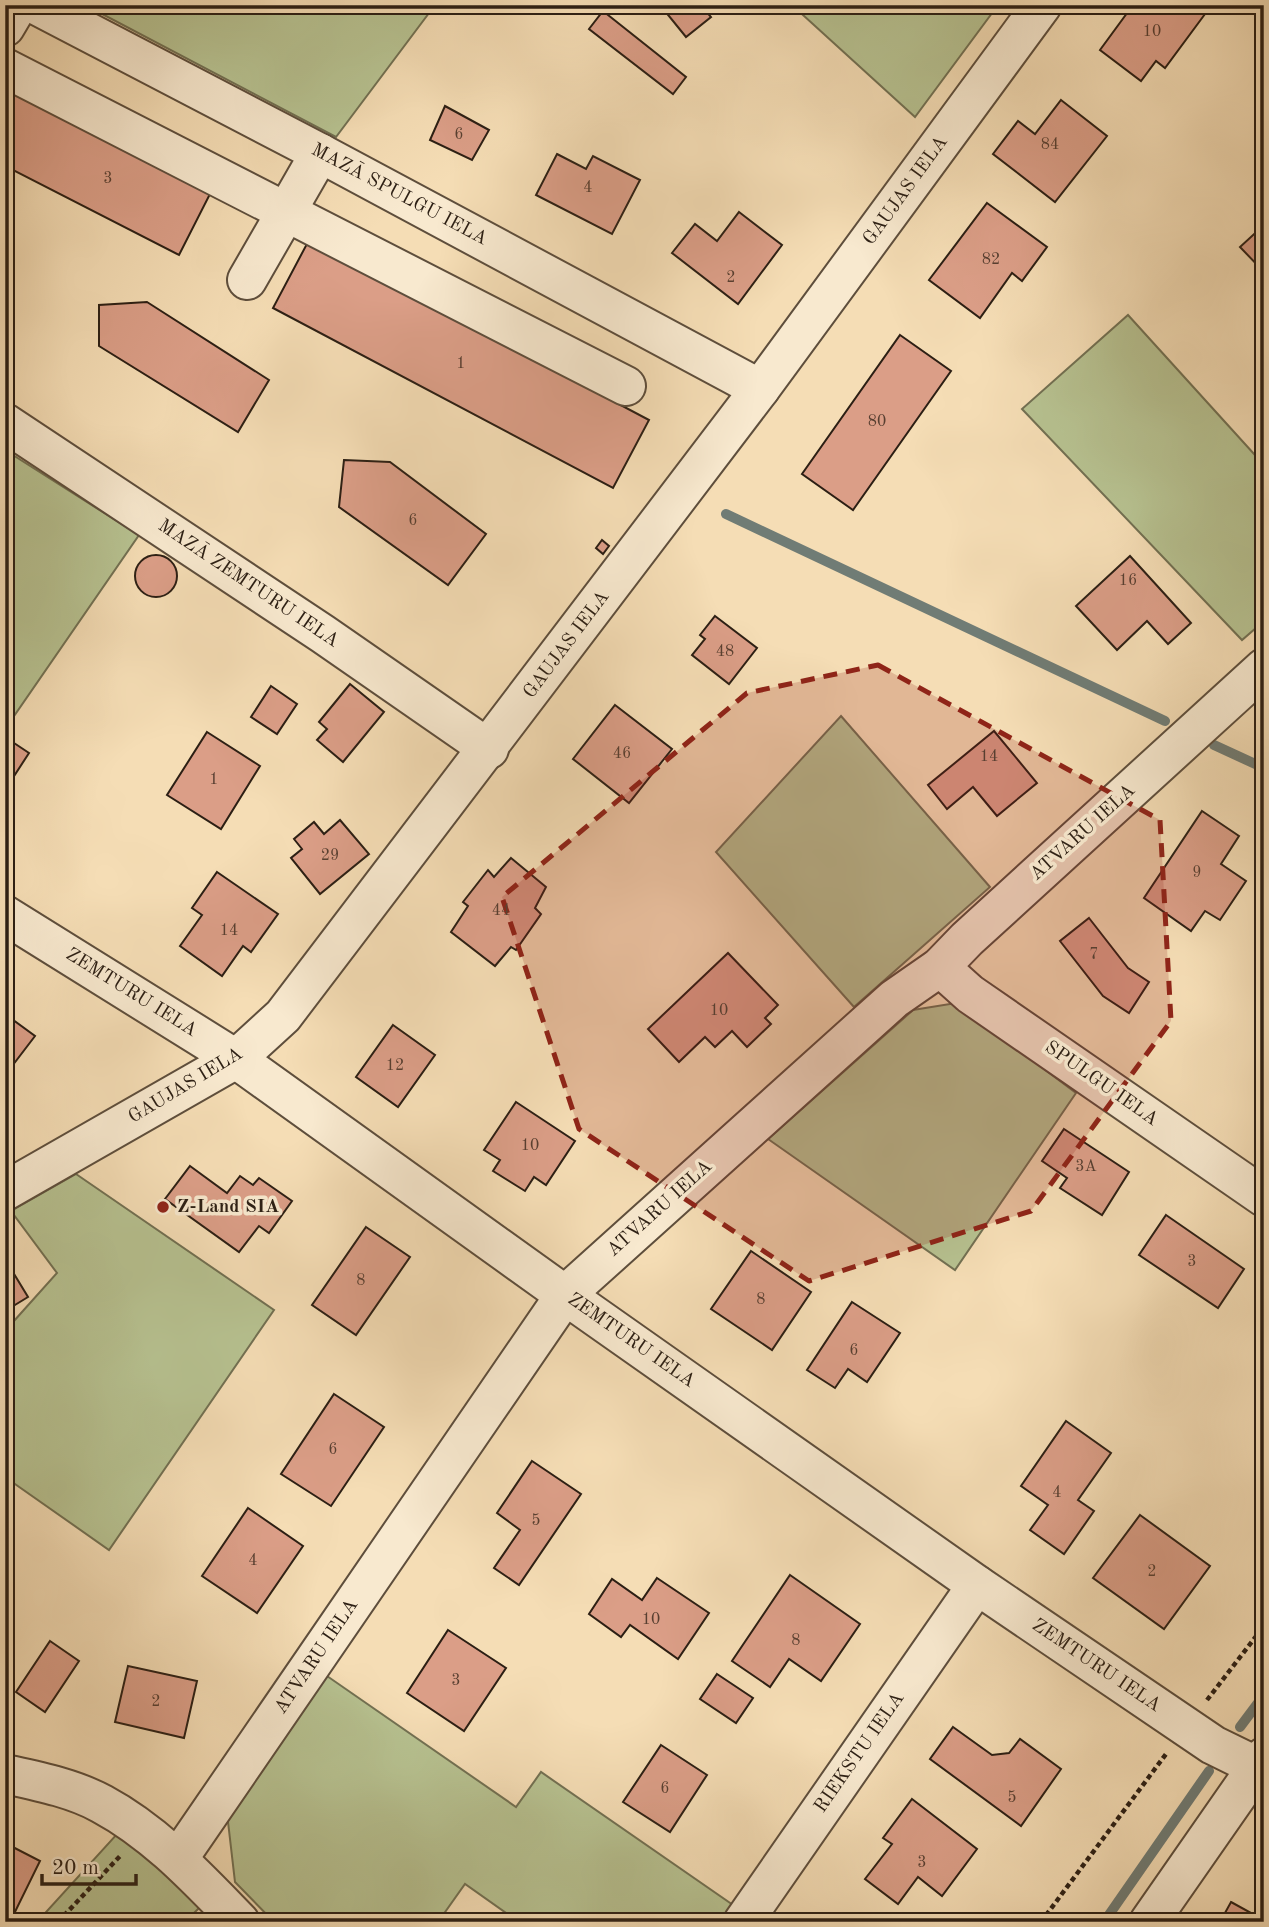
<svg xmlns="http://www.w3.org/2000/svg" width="1269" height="1927" font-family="'Old Standard TT',serif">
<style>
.green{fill:#b7c291;stroke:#727052;stroke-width:2}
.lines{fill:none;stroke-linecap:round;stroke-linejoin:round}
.stream{stroke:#707c75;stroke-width:10}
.building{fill:#db9e87;stroke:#2c1f14;stroke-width:2}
.minor-casing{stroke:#5e4e3c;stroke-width:42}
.path{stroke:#2c1f14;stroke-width:4.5;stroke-dasharray:5 3.5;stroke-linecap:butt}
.minor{stroke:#f8e9cf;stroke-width:38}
.marked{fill:#8f2418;fill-opacity:0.2;stroke:#8f2418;stroke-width:5;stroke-dasharray:14 9;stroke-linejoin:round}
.poi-dot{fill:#8f2418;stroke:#f8e9cf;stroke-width:2.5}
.labels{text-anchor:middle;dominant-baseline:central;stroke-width:7;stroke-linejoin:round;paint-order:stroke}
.number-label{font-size:16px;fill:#583f31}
.street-label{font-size:19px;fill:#2c1f14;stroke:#f8e9cf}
.poi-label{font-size:19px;font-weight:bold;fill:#2c1f14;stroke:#f8e9cf;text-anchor:start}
</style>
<rect width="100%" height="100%" fill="#f5ddb5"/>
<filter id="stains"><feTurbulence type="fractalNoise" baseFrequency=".00286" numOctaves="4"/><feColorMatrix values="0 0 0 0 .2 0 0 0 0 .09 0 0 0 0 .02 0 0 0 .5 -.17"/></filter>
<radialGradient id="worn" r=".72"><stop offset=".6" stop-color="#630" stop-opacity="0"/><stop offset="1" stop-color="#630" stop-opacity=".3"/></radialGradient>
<g class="green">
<polygon points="85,5 435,5 336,137"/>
<polygon points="792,5 998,5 915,117"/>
<polygon points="1128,315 1264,465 1264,621 1242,640 1022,409"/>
<polygon points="5,450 139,535 14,716 5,710"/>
<polygon points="841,716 990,887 854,1007 716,852"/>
<polygon points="956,1003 1076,1093 955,1270 768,1139 913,1010"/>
<polygon points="76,1174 274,1310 109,1550 5,1477 5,1331 57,1273 11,1211"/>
<polygon points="327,1676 516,1807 541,1772 733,1905 721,1922 519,1922 465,1884 438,1922 274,1922 235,1882 227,1813"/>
<polygon points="117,1834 203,1904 185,1922 37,1922"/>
</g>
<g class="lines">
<g class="stream">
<polyline points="726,514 1165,721"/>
<polyline points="1214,745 1264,768"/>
<polyline points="1240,1727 1264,1695"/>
<polyline points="1104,1922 1209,1771"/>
</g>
</g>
<g class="building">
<polygon points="660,5 701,5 711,17 686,37"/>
<polygon points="1133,5 1193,5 1205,14 1165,68 1156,61 1141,81 1100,50"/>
<polygon points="603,11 686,77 673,94 589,29"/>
<polygon points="5,86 211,192 179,255 5,166"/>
<polygon points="1061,100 1107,136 1055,202 993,154 1018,121 1035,134"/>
<polygon points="445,106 489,130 472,160 430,140"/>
<polygon points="557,154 586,169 593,156 640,180 612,234 536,195"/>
<polygon points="987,203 1047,247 1022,281 1012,273 980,318 929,280"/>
<polygon points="739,212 782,245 738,304 672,253 695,224 717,241"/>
<polygon points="1264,225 1264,272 1240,247"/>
<polygon points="309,240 649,420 613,488 273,308"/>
<polygon points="147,302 269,380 238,432 99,346 99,305"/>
<polygon points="900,335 951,371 853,510 802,474"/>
<polygon points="344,460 390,462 486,534 448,585 339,507"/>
<polygon points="602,540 609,546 603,554 596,548"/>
<circle cx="156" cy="576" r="21"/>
<polygon points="1130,556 1191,623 1168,644 1147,621 1117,650 1076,606"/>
<polygon points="715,616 757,648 729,684 692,655 705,639 700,635"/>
<polygon points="350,684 384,712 343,762 317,740 327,729 319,722"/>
<polygon points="271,686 297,704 277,734 251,717"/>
<polygon points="615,705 672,749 629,803 573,759"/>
<polygon points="994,731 1037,783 997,816 973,787 947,809 928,785"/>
<polygon points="207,732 260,766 221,829 167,795"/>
<polygon points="5,737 29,753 5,790"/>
<polygon points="1202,811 1239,836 1221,864 1246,881 1220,920 1205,911 1191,931 1144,898"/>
<polygon points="340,820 369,854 320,894 291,858 302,849 294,839 314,822 324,834"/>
<polygon points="511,858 546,887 535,908 541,914 516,950 511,947 495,966 451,932 468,906 463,902 488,870 494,877"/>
<polygon points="217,872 278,914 251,952 243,946 222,976 180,946 202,915 192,908"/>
<polygon points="1089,918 1128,968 1149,982 1129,1013 1103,996 1060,941"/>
<polygon points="728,953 778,1005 765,1018 771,1024 747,1047 732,1031 715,1047 705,1037 679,1062 648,1029"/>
<polygon points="5,1014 35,1036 6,1074 5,1074"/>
<polygon points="393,1025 435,1055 398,1107 356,1077"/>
<polygon points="516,1102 575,1141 546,1185 534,1177 525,1191 493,1171 500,1160 484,1150"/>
<polygon points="1064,1129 1129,1172 1102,1215 1060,1188 1067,1178 1042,1161"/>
<polygon points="190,1166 227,1193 240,1176 253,1185 259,1178 292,1201 269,1233 259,1226 239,1252 165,1199"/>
<polygon points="1166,1215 1244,1269 1218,1308 1139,1255"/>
<polygon points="366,1227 410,1257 356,1335 312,1305"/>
<polygon points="751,1251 811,1292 772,1350 711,1309"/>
<polygon points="5,1259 28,1297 5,1311"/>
<polygon points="852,1302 900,1333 867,1382 848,1369 835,1388 807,1370"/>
<polygon points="334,1394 384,1427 331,1506 281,1474"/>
<polygon points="1066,1421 1111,1453 1078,1500 1094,1511 1064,1554 1030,1530 1048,1505 1021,1486"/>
<polygon points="532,1461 581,1494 519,1585 494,1568 520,1530 497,1513"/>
<polygon points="248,1508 303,1546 257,1613 202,1576"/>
<polygon points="1140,1515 1210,1566 1164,1629 1093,1578"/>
<polygon points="790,1575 860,1624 821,1681 789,1659 770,1687 732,1661"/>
<polygon points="657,1578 709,1613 678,1659 630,1625 621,1637 589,1614 612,1579 642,1600"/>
<polygon points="448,1630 506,1668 464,1731 407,1693"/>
<polygon points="50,1641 79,1661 45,1712 16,1692"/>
<polygon points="128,1666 197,1681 184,1738 115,1722"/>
<polygon points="717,1674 753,1698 736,1723 700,1699"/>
<polygon points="953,1727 992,1755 1009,1753 1020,1739 1061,1769 1021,1826 930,1759"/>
<polygon points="661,1745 707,1775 670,1832 623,1802"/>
<polygon points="912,1799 977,1849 942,1896 918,1877 898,1904 865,1879 892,1844 883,1838"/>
<polygon points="5,1843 40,1861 10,1922 5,1919"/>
<polygon points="1231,1902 1264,1920 1264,1922 1220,1922"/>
</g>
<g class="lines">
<g class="minor-casing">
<g id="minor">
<polyline points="36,5 320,153 760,389"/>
<polyline points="5,27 18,5"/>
<polyline points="5,68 626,386"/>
<polyline points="247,280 320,153"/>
<polyline points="5,423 323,634 489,749"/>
<polyline points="5,915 236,1059 565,1295 977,1585 1213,1745 1264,1770"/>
<polyline points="940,967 970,994 1264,1197"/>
<polyline points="5,1191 236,1059 283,1016 760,389 1042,5"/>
<path d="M 5,1774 C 37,1781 73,1788 102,1804 C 156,1833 198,1879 240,1922"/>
<polyline points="178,1859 565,1295 894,999 940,967 967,939 1264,668"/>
<polyline points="743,1922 977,1585"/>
<polyline points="1149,1922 1264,1757"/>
</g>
</g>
<g class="path">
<polyline points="1207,1700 1264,1626"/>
<polyline points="58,1922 121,1855"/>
<polyline points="1041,1922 1166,1754"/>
</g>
<use href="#minor" class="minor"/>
</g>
<path class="marked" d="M 878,665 L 1160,820 L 1171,1021 L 1031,1211 L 809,1281 L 579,1129 L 502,897 L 747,693 Z"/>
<circle class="poi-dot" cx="163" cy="1207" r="7"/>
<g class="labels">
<g class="number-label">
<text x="1152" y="32">10</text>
<text x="459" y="135">6</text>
<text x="1050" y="145">84</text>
<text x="108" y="179">3</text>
<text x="588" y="188">4</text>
<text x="991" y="260">82</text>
<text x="731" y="278">2</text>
<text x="461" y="364">1</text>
<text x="877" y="422">80</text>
<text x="413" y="521">6</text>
<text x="1128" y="581">16</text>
<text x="725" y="652">48</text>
<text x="622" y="754">46</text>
<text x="989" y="757">14</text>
<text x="214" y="780">1</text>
<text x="330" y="856">29</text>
<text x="1197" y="873">9</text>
<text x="501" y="911">44</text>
<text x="229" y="931">14</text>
<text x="1094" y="955">7</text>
<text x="719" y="1011">10</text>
<text x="395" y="1066">12</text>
<text x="530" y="1146">10</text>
<text x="1086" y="1167">3A</text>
<text x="1192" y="1262">3</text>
<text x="361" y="1281">8</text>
<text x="761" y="1300">8</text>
<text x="854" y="1351">6</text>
<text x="333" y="1450">6</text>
<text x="1057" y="1493">4</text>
<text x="536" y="1521">5</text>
<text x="253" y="1561">4</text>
<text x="1152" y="1572">2</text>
<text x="651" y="1620">10</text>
<text x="796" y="1641">8</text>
<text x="456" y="1681">3</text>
<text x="156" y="1702">2</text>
<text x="665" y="1789">6</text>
<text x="1012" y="1798">5</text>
<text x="922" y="1863">3</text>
</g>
<g class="street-label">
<text transform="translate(906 191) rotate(-54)">GAUJAS IELA</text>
<text transform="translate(399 195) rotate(28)">MAZĀ SPULGU IELA</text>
<text transform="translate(248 584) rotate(34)">MAZĀ ZEMTURU IELA</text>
<text transform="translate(567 645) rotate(-53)">GAUJAS IELA</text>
<text transform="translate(1083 833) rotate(-42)">ATVARU IELA</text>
<text transform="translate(131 993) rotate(32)">ZEMTURU IELA</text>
<text transform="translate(1101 1084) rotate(35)">SPULGU IELA</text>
<text transform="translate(186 1086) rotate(-31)">GAUJAS IELA</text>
<text transform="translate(660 1209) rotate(-42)">ATVARU IELA</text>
<text transform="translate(631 1341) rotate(35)">ZEMTURU IELA</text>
<text transform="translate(317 1657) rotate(-56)">ATVARU IELA</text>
<text transform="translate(1096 1666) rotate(34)">ZEMTURU IELA</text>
<text transform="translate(860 1753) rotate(-55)">RIEKSTU IELA</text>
</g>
<g class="poi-label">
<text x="177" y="1207">Z-Land SIA</text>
</g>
</g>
<rect width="1269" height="1927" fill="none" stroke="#f5ddb5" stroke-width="28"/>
<rect x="7" y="7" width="1255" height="1913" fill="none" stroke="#2c1f14" stroke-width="3.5"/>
<rect x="14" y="14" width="1241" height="1899" fill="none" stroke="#2c1f14" stroke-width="2"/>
<path d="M42 1874v10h94v-10" fill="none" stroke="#2c1f14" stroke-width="3.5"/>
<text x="52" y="1874" font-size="21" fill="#2c1f14" stroke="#f8e9cf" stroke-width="5" paint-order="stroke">20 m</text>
<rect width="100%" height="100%" filter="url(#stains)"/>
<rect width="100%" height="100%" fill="url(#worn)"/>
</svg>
